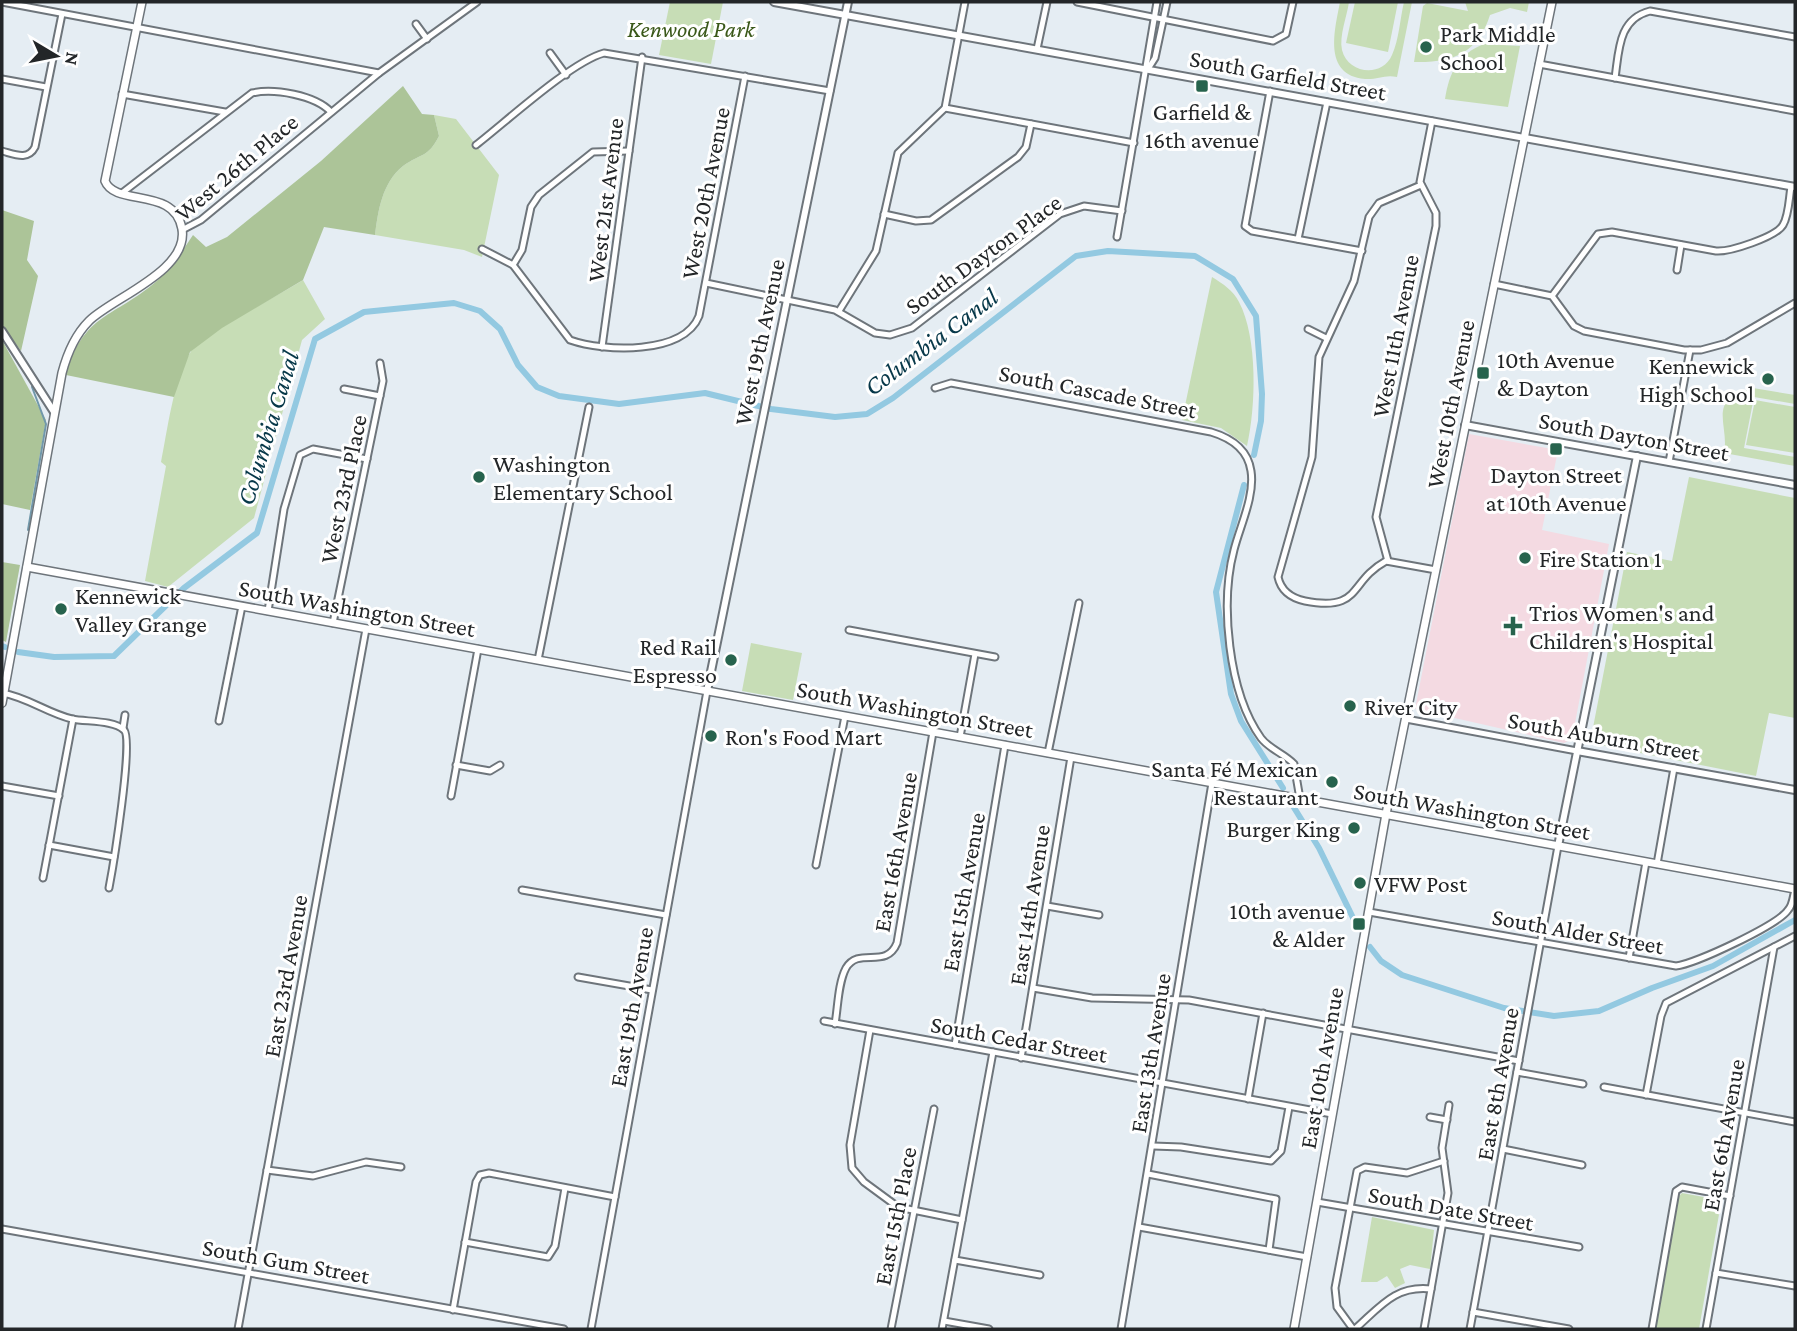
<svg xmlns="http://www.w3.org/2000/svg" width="1797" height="1331" font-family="'Crimson Pro',serif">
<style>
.medical{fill:#f4dae2}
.green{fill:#c7ddb6}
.forest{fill:#acc498}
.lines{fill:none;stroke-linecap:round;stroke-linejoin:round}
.stream{stroke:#7198aa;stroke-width:2}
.canal{stroke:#93c9e1;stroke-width:6}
.minor-casing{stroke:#6e757b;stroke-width:9}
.tertiary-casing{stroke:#6e757b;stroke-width:10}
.secondary-casing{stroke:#6e757b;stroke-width:10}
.minor{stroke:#fff;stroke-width:5}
.tertiary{stroke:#fff;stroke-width:6}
.secondary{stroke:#fff;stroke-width:7}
.poi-dot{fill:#27634d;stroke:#fff;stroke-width:2.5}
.labels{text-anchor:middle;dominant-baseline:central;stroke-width:6;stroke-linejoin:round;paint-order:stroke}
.park-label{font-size:24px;font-style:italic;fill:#3a5819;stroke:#fff}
.poi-label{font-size:24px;fill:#232628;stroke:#fff;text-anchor:start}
.street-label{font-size:24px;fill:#232628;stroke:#fff}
.water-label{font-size:26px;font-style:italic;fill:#073849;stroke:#fff}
</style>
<rect width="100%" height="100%" fill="#e5edf3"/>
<polygon class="medical" points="1469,434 1558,450 1542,530 1609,544 1572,739 1564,743 1415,709"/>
<g class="green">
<polygon points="670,2 723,2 711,64 659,55"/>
<path d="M 1340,2 L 1349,2 C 1347,16 1339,36 1342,50 C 1348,74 1382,78 1392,55 C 1399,40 1400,19 1404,2 L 1412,2 L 1397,77 C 1385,74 1377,80 1365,79 C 1322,75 1335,29 1340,2 Z"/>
<polygon points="1355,2 1398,2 1388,52 1346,43"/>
<path d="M 1465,2 L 1529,2 L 1527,12 L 1510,8 L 1490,15 C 1478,53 1453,63 1414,62 L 1423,6 L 1427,3 L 1468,11 Z"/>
<path d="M 1484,44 L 1520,46 L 1508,107 L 1445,99 C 1449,73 1458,54 1484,44 Z"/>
<path d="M 434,115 L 456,119 L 499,175 L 482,257 L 464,250 L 375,235 C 378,211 382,183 403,166 C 421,153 428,158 439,136 Z"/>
<path d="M 1212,277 C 1223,284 1233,290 1239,302 C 1258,338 1256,407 1247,446 L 1221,428 L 1182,420 Z"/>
<path d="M 303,280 L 325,319 L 302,340 L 254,518 L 168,587 L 145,581 L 166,466 L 161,462 C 167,433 174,377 190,353 C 201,335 281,294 303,280 Z"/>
<path d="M 1753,388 L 1795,395 L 1795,404 L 1754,397 L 1744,448 L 1795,457 L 1795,466 L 1724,453 C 1730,425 1705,399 1753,388 Z"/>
<polygon points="1755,400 1795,407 1795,453 1746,445"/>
<polygon points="1689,477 1795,498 1795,718 1769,713 1756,776 1590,743 1627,552 1672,561"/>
<polygon points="751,643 802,653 793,700 742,691"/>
<polygon points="1682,1193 1720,1200 1721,1203 1699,1329 1656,1329 1679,1196"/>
<polygon points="1372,1217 1434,1230 1430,1269 1410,1265 1400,1269 1405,1283 1395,1288 1387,1276 1377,1282 1361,1282"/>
</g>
<g class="forest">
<path d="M 403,86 L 422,114 L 434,115 L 439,136 C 428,158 421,153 403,166 C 382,183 378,211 375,235 L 324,227 L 303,280 L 222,328 L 190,352 L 174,397 L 66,375 C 82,316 111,318 152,285 C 170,271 181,253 193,235 L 206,247 L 227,237 L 321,161 Z"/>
<polygon points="2,210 34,221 27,260 38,276 21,351 2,325"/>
<polygon points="2,340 46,420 30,510 2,504"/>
<polygon points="2,562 20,565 6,642 2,640"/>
</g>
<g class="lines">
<polyline class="stream" points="28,530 46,424 32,387"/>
<g class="canal">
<polyline points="1244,485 1216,592 1231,694 1241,721 1283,788"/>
<polyline points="2,646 5,647"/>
<polyline points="18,652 54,657 114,656 184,588 257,533 315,339 364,312 454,303 480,311 500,329 518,365 537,387 559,396 619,404 705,393 771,409 835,417 867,414 893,398 1076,256 1108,251 1195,256 1233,279 1256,316 1262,394 1261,421 1254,455"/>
<polyline points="1293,806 1319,848 1357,926"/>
<polyline points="1370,947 1381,961 1402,975 1504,1008 1554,1016 1599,1011 1652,988 1713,966 1795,920"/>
</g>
<g class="minor-casing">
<g id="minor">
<polyline points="2,2 379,73"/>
<polyline points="1077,2 1273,41 1286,34 1293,2"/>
<polyline points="416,24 427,39"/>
<polyline points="1037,49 1047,2"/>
<polyline points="550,53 566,75"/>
<polyline points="1539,64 1795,111"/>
<polyline points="1148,69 1155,58 1167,2"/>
<path d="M 1615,78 C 1619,51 1618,19 1650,11 L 1795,37"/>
<polyline points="2,79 46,87"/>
<polyline points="1270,91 1245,226 1252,231 1362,251"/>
<polyline points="122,94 225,112"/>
<polyline points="945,108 1134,143"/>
<path d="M 476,145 C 507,121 571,62 604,53 L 830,91"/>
<path d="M 2,151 C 14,154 28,161 35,147 L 62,14"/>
<path d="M 1421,185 L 1379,203 L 1369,217 L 1354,281 L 1319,357 L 1312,457 L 1278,577 C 1281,591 1291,598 1305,601 C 1362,612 1348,582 1386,561 L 1436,570"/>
<path d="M 122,193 L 252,93 C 274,88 315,95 331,112"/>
<polyline points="884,214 916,221 931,220 1018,157 1026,147 1031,124"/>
<polyline points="182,230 201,220 379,73 477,2"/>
<polyline points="1117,237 1157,2"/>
<polyline points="1298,239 1327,102"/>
<path d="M 482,249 L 513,265 L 570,340 C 604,352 684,355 699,316 L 745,76"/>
<polyline points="513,265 522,250 531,207 539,195 593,152 629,151"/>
<polyline points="1677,270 1681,245"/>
<polyline points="706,283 835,310 875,333 890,335 912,328 1060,214 1084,206 1122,211"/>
<polyline points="1494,284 1552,296 1574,326 1584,331 1684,350 1701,350 1727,343 1795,303"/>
<path d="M 1552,296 L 1598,234 L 1612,232 L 1716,251 C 1730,252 1776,237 1783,225 C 1789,215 1789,198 1791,187"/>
<polyline points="839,311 876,251 898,153 945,108 965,2"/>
<polyline points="1308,329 1326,338"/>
<polyline points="602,347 642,57"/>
<path d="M 935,388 L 951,383 L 1211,432 C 1231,438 1248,450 1251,471 C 1255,496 1240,526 1234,550 C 1220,603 1228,692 1261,738 C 1269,749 1285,754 1294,764 L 1300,799"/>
<polyline points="344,389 380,396"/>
<polyline points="1669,462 1690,350"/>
<polyline points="1388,561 1376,517 1436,226 1436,213 1420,182 1432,121"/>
<polyline points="268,611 284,509 300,455 313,449 367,459"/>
<polyline points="333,623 383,381 380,363"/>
<polyline points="849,630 995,657"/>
<polyline points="538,660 589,407"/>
<path d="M 2,693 C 27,697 47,713 72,719 C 86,722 114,720 124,730 C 134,739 113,867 109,888"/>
<polyline points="1406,719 1577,751"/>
<polyline points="219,721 242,606"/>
<polyline points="123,728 125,715"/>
<polyline points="960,737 975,654"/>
<polyline points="1048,753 1079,603"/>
<polyline points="456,765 490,771 500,765"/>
<polyline points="2,786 59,796"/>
<polyline points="451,796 478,649"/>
<polyline points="49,845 114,857"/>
<polyline points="1657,864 1674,768"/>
<polyline points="816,865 845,716"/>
<polyline points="43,878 73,719"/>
<polyline points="522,890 666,915"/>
<polyline points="1047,906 1099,915"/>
<path d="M 1369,912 L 1676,966 C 1695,964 1778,925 1788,910 C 1793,905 1793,896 1795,890"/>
<polyline points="1629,958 1646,862"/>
<polyline points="578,977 652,990"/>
<polyline points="1033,988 1092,998 1189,1000 1519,1061"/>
<polyline points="824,1021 1332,1114"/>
<path d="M 835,1024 C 838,1007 838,983 846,968 C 859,946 886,970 897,943 L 933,732"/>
<polyline points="870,1030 850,1145 852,1168 864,1182 898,1207 962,1220"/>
<polyline points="955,1045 1005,745"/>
<polyline points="1021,1058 1071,757"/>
<polyline points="1517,1072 1583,1084"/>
<polyline points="1604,1087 1795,1122"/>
<polyline points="1646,1095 1661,1016 1666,1003 1795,936"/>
<polyline points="1248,1099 1263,1013"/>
<polyline points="1430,1117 1447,1120"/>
<polyline points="1153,1146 1181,1147 1271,1161 1281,1151 1289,1107"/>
<polyline points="1503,1149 1582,1165"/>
<polyline points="267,1170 313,1176 366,1162 401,1167"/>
<polyline points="1148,1174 1276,1199 1269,1250"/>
<polyline points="1317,1202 1579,1247"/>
<polyline points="1139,1227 1307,1257"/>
<polyline points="2,1229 564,1329"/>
<polyline points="465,1242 548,1257 555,1246 565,1188"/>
<polyline points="955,1260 1040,1275"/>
<polyline points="1716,1273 1795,1286"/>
<polyline points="453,1310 476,1182 480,1175 489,1173 615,1197"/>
<polyline points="1473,1312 1569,1329"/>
<polyline points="944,1321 989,1329"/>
<polyline points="238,1329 366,629"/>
<polyline points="591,1329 707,691"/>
<polyline points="891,1329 934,1109"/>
<polyline points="942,1329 993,1052"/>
<polyline points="1121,1329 1212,783"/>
<polyline points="1353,1329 1337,1307 1335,1288 1357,1171 1365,1167 1407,1173 1444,1161"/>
<path d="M 1355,1329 C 1380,1307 1395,1285 1431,1289"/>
<polyline points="1424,1329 1448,1193 1442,1148 1449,1105"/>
<polyline points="1470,1329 1558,846"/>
<polyline points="1652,1329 1676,1191 1682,1187 1730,1196"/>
<polyline points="1706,1329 1774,947"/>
</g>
</g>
<g class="tertiary-casing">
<g id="tertiary">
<polyline points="774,2 1795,187"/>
<polyline points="2,331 54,412"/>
<polyline points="1465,425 1795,485"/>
<polyline points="707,691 848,2"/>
<polyline points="1577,751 1795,790"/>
<polyline points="1558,846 1637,456"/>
</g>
</g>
<g class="secondary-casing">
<g id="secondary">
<polyline points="27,567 1795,889"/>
<path d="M 2,703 L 62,373 C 67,354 75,335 89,321 C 112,298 189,271 182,229 C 175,186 115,207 105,181 L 142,2"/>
<polyline points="1294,1329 1386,814 1552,2"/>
</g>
</g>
<use href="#minor" class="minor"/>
<use href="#tertiary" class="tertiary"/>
<use href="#secondary" class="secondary"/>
</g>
<g class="poi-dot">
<circle cx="1426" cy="47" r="7"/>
<rect x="1195" y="79" width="14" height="14" rx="3.5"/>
<rect x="1476" y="366" width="14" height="14" rx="3.5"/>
<circle cx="1768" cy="379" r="7"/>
<rect x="1549" y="442" width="14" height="14" rx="3.5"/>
<circle cx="479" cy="477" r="7"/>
<circle cx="1525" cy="558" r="7"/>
<circle cx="61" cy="609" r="7"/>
<path d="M1509.5 615.5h7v7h7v7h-7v7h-7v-7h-7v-7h7z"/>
<circle cx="731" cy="660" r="7"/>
<circle cx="1350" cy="706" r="7"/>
<circle cx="711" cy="736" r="7"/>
<circle cx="1332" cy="782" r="7"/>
<circle cx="1354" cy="828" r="7"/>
<circle cx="1360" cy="883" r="7"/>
<rect x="1352" y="917" width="14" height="14" rx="3.5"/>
</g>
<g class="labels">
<g class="park-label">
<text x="691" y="28">Kenwood Park</text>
</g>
<g class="poi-label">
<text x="1440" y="33">Park Middle<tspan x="1440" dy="28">School</tspan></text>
<text x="1202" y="111" text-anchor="middle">Garfield &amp;<tspan x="1202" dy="28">16th avenue</tspan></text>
<text x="1497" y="359">10th Avenue<tspan x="1497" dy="28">&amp; Dayton</tspan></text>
<text x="1754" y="365" text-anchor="end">Kennewick<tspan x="1754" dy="28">High School</tspan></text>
<text x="493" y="463">Washington<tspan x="493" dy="28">Elementary School</tspan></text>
<text x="1556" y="474" text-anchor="middle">Dayton Street<tspan x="1556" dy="28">at 10th Avenue</tspan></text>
<text x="1539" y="558">Fire Station 1</text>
<text x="75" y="595">Kennewick<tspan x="75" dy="28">Valley Grange</tspan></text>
<text x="1529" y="612">Trios Women's and<tspan x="1529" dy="28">Children's Hospital</tspan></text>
<text x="717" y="646" text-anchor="end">Red Rail<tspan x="717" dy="28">Espresso</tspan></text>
<text x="1364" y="706">River City</text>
<text x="725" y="736">Ron's Food Mart</text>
<text x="1318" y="768" text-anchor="end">Santa Fé Mexican<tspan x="1318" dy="28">Restaurant</tspan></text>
<text x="1340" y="828" text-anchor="end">Burger King</text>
<text x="1374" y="883">VFW Post</text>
<text x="1345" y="910" text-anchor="end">10th avenue<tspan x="1345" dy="28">&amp; Alder</tspan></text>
</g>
<g class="street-label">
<text transform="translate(1288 75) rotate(10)">South Garfield Street</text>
<text transform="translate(236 167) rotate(-40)">West 26th Place</text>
<text transform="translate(705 193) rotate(-79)">West 20th Avenue</text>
<text transform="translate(605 200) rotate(-83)">West 21st Avenue</text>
<text transform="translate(983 254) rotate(-36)">South Dayton Place</text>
<text transform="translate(1395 336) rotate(-79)">West 11th Avenue</text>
<text transform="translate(759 342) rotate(-78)">West 19th Avenue</text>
<text transform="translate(1098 391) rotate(11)">South Cascade Street</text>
<text transform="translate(1450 404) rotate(-79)">West 10th Avenue</text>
<text transform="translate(1634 436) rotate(10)">South Dayton Street</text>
<text transform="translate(343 489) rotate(-78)">West 23rd Place</text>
<text transform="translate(357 608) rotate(10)">South Washington Street</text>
<text transform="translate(915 709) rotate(10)">South Washington Street</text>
<text transform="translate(1604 736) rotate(10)">South Auburn Street</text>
<text transform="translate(1472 811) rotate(10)">South Washington Street</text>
<text transform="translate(895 852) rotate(-80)">East 16th Avenue</text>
<text transform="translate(963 892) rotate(-80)">East 15th Avenue</text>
<text transform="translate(1029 905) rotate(-81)">East 14th Avenue</text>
<text transform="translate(1578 931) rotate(10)">South Alder Street</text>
<text transform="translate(285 976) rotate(-80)">East 23rd Avenue</text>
<text transform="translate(631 1007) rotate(-80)">East 19th Avenue</text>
<text transform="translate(1019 1039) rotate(10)">South Cedar Street</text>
<text transform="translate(1150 1053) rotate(-81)">East 13th Avenue</text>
<text transform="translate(1321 1068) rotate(-80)">East 10th Avenue</text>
<text transform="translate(1497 1084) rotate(-80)">East 8th Avenue</text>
<text transform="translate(1723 1135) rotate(-80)">East 6th Avenue</text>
<text transform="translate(1451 1208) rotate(10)">South Date Street</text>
<text transform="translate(895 1216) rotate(-79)">East 15th Place</text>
<text transform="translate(286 1261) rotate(10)">South Gum Street</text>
</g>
<g class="water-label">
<text transform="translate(931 342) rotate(-37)">Columbia Canal</text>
<text transform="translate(268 428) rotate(-73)">Columbia Canal</text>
</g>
</g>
<rect width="1797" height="1331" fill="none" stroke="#232628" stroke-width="7"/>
<g transform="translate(56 56) rotate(100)" stroke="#ffffff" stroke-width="5" paint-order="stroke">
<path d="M0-5L12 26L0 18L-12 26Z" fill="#232628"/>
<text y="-10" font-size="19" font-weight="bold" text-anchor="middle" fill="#232628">N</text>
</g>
</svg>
